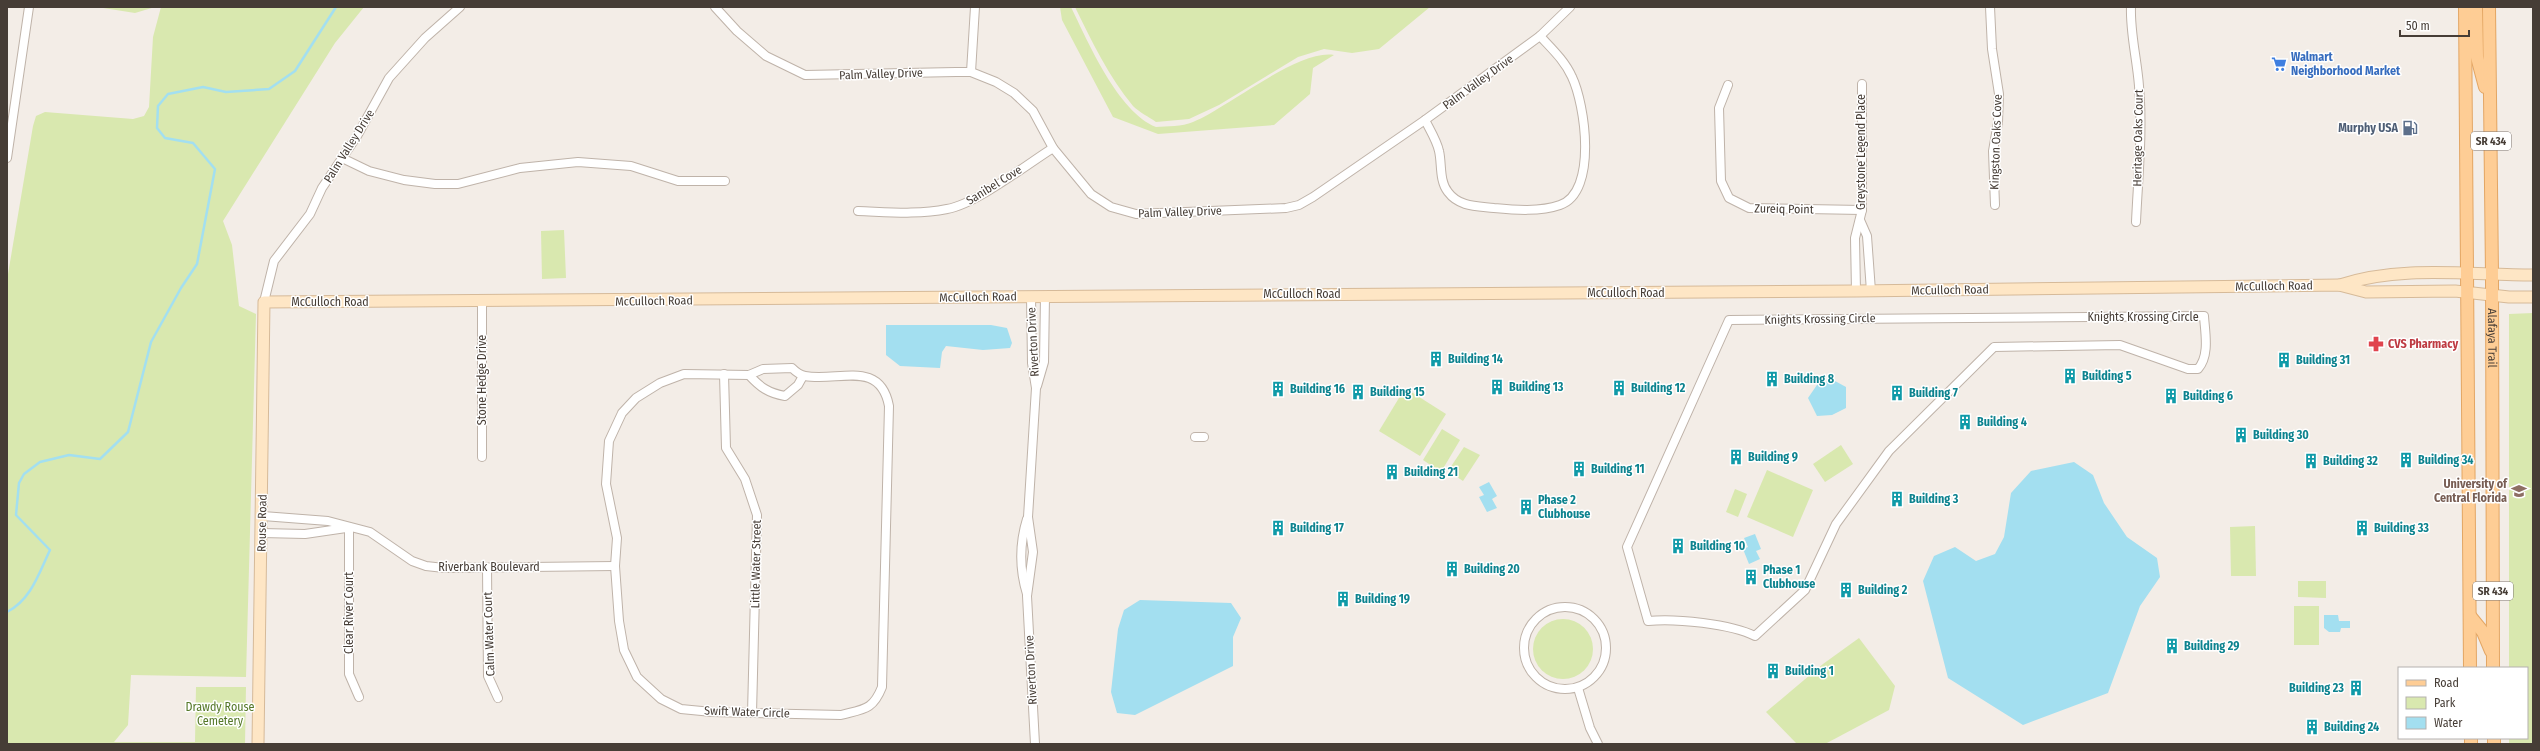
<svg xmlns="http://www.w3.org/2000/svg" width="2540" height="751" font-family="'Fira Sans Condensed',sans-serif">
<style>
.green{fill:#d9e8af}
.water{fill:#a3dff0}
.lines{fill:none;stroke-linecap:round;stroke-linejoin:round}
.stream{stroke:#a3dff0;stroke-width:2.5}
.street-casing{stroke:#bfb3a9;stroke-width:10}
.secondary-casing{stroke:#d6ba99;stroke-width:13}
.primary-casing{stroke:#e3a664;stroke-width:14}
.street{stroke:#fff;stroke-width:8}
.secondary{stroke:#fee6c5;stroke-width:11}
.primary{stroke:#fecd95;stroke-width:12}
.labels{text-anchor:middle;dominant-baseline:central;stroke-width:3;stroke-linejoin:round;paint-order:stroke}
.shield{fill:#fff;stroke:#7e7772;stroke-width:1}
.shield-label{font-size:11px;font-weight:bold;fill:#463d36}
.shop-label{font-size:12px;font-weight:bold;fill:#366cbe;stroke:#fff;text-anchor:start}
.street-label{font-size:12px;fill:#463d36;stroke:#fff}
.service-label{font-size:12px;font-weight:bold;fill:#4e5e75;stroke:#fff;text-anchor:end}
.health-label{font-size:12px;font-weight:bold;fill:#be3a42;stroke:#fff;text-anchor:start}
.culture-label{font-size:12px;font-weight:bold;fill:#0d838f;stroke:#fff;text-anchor:start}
.education-label{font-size:12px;font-weight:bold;fill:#785e54;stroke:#fff;text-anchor:end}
.park-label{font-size:12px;fill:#557829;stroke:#fff}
</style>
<rect width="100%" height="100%" fill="#f3ede7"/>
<g class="green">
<polygon points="97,7 155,7 135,13"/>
<polygon points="161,7 364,7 335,43 223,221 232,245 239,306 256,314 246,677 131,675 128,725 114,742 195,742 196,687 246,687 245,744 7,744 7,280 33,126 36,116 45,112 133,119 144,116 149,107 153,37"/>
<path d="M 1060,7 L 1071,7 C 1088,42 1118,112 1156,127 C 1167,126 1182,127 1193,122 C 1229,107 1298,49 1334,55 L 1313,68 L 1310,94 L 1274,125 L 1158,134 L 1113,117 L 1062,20 Z"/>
<path d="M 1075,7 L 1430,7 L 1379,49 L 1352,53 L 1324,49 L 1298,57 L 1219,105 L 1189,119 L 1156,122 C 1149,117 1139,112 1133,106 C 1109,77 1091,40 1075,7 Z"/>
<polygon points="564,230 566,278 542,279 541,231"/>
<polygon points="2533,313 2533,744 2509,744 2509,738 2527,738 2527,668 2509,668 2509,314"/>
<polygon points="1405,388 1446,414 1420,456 1379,431"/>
<polygon points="1442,429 1460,440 1441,472 1423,460"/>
<polygon points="1841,445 1853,464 1825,482 1813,464"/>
<polygon points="1464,447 1480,455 1463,481 1448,471"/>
<polygon points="1767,470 1813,490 1793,537 1747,517"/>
<polygon points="1735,489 1747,494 1738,517 1726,512"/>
<polygon points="2255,526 2256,576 2231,576 2230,527"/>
<polygon points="2298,581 2326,581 2326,598 2298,597"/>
<rect x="2294" y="606" width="25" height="39"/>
<circle cx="1563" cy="649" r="30"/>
<polygon points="1859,638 1895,686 1889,710 1825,744 1797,744 1766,712 1823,664"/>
</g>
<g class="water">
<polygon points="886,325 991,325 1007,328 1012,343 1010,348 983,350 946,346 942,352 940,368 900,366 886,355"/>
<polygon points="1835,381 1846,387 1846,408 1832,415 1817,416 1808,398 1819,382"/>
<polygon points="2074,462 2093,475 2104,503 2127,537 2157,558 2160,577 2140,606 2108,693 2023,725 1948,678 1923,581 1934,556 1955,547 1976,561 1995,554 2004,537 2011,493 2031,471"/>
<polygon points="1489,482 1497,496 1492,499 1497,508 1487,512 1479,497 1484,495 1479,487"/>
<polygon points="1755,534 1761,549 1756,551 1760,559 1749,564 1743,549 1748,547 1744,538"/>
<polygon points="1140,600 1231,603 1241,618 1233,637 1233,666 1135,715 1117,713 1111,692 1118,629 1124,610"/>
<polygon points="2324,615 2338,615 2339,621 2350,621 2350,628 2341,628 2340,632 2329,632 2324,628"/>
</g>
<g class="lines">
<path class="stream" d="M 7,612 C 31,600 39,573 50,550 L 16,515 L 19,483 L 24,474 L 40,462 L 69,455 L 100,459 L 128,432 L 151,342 L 181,288 L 197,264 L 215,169 L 193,143 L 165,138 L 157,128 L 158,106 L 168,94 L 203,87 L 226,92 L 269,89 L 295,71 L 336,7"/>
<g class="street-casing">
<g id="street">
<polyline points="715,7 737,31 766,56 805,75 956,72 971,72 996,82 1014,93 1033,111 1053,148 1091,194 1111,207 1136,214 1286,208 1299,205 1313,197 1425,120 1540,36 1570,7"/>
<polyline points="1990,7 1992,49 1999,94 1998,122 1993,151 1995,205"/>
<path d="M 2131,7 C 2130,33 2137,59 2139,86 C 2143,131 2138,177 2136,222"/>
<polyline points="971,72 975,7"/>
<polyline points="1728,85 1719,108 1721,181 1729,198 1749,208 1862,210"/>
<path d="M 1425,120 C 1430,130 1437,141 1439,151 C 1442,163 1439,181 1448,192 C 1459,207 1477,206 1494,208 C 1515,210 1540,212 1560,205 C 1598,192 1585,104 1572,77 C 1565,61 1552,49 1540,36"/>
<polyline points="7,158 29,7"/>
<polyline points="342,158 369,171 404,180 435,184 458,184 520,168 578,162 631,166 678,181 725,181"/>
<path d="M 858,211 C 888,212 918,215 947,209 C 976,204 1026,165 1053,148"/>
<polyline points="1860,220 1867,236 1871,291"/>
<polyline points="1856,291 1855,238 1862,210 1862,84"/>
<polyline points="1031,296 1032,363 1036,388 1028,517 1033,552 1027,596 1035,744"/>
<polyline points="264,302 274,261 310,214 322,188 357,136 389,78 425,38 460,7"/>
<polyline points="482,302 482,457"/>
<path d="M 2204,316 C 2205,333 2210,355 2198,369 L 2188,369 L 2120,345 L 1994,347 L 1889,451 L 1836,524 L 1805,590 L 1755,636 C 1731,624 1675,618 1648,621 L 1627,547 L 1729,320 Z"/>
<path d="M 792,368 C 795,371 800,375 805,376 C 838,382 880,359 889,406 L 882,687 C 873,710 864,709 841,715 L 712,712 L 681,709 L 661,699 L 637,677 L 624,650 L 619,621 L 615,566 L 617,538 L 606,484 L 609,441 L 622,413 L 636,398 L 660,383 L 684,374 L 749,375 L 763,369 Z"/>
<polyline points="724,374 726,448 745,479 757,515 752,713"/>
<path d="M 749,375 C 760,387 768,393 785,396 L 798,385 L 803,376"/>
<polyline points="1037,386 1044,362 1045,296"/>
<polyline points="1195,437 1204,437"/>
<polyline points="263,516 328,521 370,532 412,561 426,566 444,568 615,566"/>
<polyline points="349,527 349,674 359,697"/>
<polyline points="262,533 305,534 346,528"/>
<polyline points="487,568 488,676 498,698"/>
<path d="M 1027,594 C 1019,568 1019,545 1027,519"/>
<circle cx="1565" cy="648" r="41"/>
<polyline points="1578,688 1590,728 1598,744"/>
</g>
</g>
<g class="secondary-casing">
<g id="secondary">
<path d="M 2340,285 C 2401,265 2469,275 2533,275"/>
<polyline points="258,744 264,302 1856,291 2339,285 2366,292 2455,291 2509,297 2533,297"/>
</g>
</g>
<g class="primary-casing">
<g id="primary">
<polyline points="2465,7 2470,668"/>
<polyline points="2476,7 2477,57 2485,87"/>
<path id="s1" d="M 2489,7 L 2492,275 L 2493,668"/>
<polyline points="2470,616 2483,632 2491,651"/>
<polyline points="2471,738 2471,744"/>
<polyline points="2494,738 2494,744"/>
</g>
</g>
<use href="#street" class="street"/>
<use href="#secondary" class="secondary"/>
<use href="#primary" class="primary"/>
</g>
<defs>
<g id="supermarket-bare" transform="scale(1.2)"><path d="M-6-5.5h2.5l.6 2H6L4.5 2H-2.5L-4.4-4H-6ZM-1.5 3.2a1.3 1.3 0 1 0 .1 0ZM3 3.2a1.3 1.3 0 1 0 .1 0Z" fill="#3f7fe0" stroke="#fff" stroke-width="2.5" paint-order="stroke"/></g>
<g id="fuel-bare" transform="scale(1.2)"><path d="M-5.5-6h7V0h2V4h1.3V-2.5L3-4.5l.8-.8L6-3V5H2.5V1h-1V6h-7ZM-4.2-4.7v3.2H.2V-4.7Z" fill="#5c6f8a" stroke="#fff" stroke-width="2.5" paint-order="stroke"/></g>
<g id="pharmacy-bare" transform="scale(1.2)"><path d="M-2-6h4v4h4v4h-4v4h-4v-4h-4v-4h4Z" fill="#e0444e" stroke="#fff" stroke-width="2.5" paint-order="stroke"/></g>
<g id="building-bare" transform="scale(1.2)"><path d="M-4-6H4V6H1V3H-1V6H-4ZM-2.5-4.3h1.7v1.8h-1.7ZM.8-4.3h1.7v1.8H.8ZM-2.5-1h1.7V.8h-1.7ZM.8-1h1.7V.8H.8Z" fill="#0f9aa8" stroke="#fff" stroke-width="2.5" paint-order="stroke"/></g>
<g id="university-bare" transform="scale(1.2)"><path d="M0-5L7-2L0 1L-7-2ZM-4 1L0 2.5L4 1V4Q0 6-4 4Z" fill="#8d6e63" stroke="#fff" stroke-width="2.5" paint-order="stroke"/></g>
</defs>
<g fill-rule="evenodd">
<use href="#supermarket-bare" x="2279" y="64"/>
<use href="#fuel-bare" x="2410" y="128"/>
<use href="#pharmacy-bare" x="2376" y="344"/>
<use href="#building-bare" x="1436" y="359"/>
<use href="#building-bare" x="2284" y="360"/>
<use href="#building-bare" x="2070" y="376"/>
<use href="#building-bare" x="1772" y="379"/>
<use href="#building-bare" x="1497" y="387"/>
<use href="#building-bare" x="1619" y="388"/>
<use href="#building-bare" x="1278" y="389"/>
<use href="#building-bare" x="1358" y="392"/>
<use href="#building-bare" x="1897" y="393"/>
<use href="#building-bare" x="2171" y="396"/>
<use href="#building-bare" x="1965" y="422"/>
<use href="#building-bare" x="2241" y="435"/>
<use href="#building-bare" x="1736" y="457"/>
<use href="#building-bare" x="2406" y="460"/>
<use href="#building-bare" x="2311" y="461"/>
<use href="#building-bare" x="1579" y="469"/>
<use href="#building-bare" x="1392" y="472"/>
<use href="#university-bare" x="2519" y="491"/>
<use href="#building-bare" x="1897" y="499"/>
<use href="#building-bare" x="1526" y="507"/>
<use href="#building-bare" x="1278" y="528"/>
<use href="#building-bare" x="2362" y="528"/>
<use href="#building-bare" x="1678" y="546"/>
<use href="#building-bare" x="1452" y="569"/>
<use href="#building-bare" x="1751" y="577"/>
<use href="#building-bare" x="1846" y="590"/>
<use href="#building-bare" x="1343" y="599"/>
<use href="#building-bare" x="2172" y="646"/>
<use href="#building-bare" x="1773" y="671"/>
<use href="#building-bare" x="2356" y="688"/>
<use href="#building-bare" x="2312" y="727"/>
</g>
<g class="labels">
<g class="shield">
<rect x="2471" y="132" width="40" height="18" rx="3"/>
<rect x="2473" y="582" width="40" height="18" rx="3"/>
</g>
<g class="shield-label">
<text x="2491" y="141">SR 434</text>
<text x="2493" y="591">SR 434</text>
</g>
<g class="shop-label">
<text x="2291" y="57">Walmart<tspan x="2291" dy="14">Neighborhood Market</tspan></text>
</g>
<g class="street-label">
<text transform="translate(881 74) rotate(-2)">Palm Valley Drive</text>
<text transform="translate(1478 82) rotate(-36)">Palm Valley Drive</text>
<text transform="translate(2138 138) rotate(-89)">Heritage Oaks Court</text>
<text transform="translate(1996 142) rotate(-88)">Kingston Oaks Cove</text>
<text transform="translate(349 146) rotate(-58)">Palm Valley Drive</text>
<text transform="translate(1861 152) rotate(-90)">Greystone Legend Place</text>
<text transform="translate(994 185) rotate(-32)">Sanibel Cove</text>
<text transform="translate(1784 209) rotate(1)">Zureiq Point</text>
<text transform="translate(1180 212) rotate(-2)">Palm Valley Drive</text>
<text transform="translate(2274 286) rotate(-1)">McCulloch Road</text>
<text transform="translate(1950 290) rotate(-1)">McCulloch Road</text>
<text x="1626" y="293">McCulloch Road</text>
<text x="1302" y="294">McCulloch Road</text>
<text transform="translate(978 297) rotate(-1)">McCulloch Road</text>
<text transform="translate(654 301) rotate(-1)">McCulloch Road</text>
<text x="330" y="302">McCulloch Road</text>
<text x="2143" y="317">Knights Krossing Circle</text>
<text transform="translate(1820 319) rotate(-1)">Knights Krossing Circle</text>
<text stroke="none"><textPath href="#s1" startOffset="331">Alafaya Trail</textPath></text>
<text transform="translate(1033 342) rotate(-93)">Riverton Drive</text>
<text transform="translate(482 380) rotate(-90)">Stone Hedge Drive</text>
<text transform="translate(262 523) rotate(-89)">Rouse Road</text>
<text transform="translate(756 564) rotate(-89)">Little Water Street</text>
<text x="489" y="567">Riverbank Boulevard</text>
<text transform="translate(349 613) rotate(-90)">Clear River Court</text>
<text transform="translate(489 634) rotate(-92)">Calm Water Court</text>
<text transform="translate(1031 670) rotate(-93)">Riverton Drive</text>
<text transform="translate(747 712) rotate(2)">Swift Water Circle</text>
</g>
<g class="service-label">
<text x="2398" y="128">Murphy USA</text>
</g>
<g class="health-label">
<text x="2388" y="344">CVS Pharmacy</text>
</g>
<g class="culture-label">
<text x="1448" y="359">Building 14</text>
<text x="2296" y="360">Building 31</text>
<text x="2082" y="376">Building 5</text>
<text x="1784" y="379">Building 8</text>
<text x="1509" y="387">Building 13</text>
<text x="1631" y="388">Building 12</text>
<text x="1290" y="389">Building 16</text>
<text x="1370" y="392">Building 15</text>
<text x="1909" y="393">Building 7</text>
<text x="2183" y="396">Building 6</text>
<text x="1977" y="422">Building 4</text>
<text x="2253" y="435">Building 30</text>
<text x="1748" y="457">Building 9</text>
<text x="2418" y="460">Building 34</text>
<text x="2323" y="461">Building 32</text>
<text x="1591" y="469">Building 11</text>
<text x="1404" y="472">Building 21</text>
<text x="1909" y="499">Building 3</text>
<text x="1538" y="500">Phase 2<tspan x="1538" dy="14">Clubhouse</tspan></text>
<text x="1290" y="528">Building 17</text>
<text x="2374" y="528">Building 33</text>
<text x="1690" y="546">Building 10</text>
<text x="1464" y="569">Building 20</text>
<text x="1763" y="570">Phase 1<tspan x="1763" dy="14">Clubhouse</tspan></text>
<text x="1858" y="590">Building 2</text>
<text x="1355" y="599">Building 19</text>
<text x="2184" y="646">Building 29</text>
<text x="1785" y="671">Building 1</text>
<text x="2344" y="688" text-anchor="end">Building 23</text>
<text x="2324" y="727">Building 24</text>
</g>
<g class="education-label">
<text x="2507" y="484">University of<tspan x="2507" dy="14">Central Florida</tspan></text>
</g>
<g class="park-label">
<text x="220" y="707">Drawdy Rouse<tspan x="220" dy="14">Cemetery</tspan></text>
</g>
</g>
<rect width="2540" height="751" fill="none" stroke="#463d36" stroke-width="16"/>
<rect x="2398" y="667" width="130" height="72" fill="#ffffff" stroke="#b5b1af"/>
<rect x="2406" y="680" width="20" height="6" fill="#fecd95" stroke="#b5b1af"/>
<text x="2434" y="687" font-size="12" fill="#463d36">Road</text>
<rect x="2406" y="697" width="20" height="12" fill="#d9e8af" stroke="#b5b1af"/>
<text x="2434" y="707" font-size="12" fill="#463d36">Park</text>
<rect x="2406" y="717" width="20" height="12" fill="#a3dff0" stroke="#b5b1af"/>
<text x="2434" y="727" font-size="12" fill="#463d36">Water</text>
<path d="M2400 30v6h69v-6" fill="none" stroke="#463d36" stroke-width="2"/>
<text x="2406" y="30" font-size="12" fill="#463d36" stroke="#ffffff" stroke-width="3" paint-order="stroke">50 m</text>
</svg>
